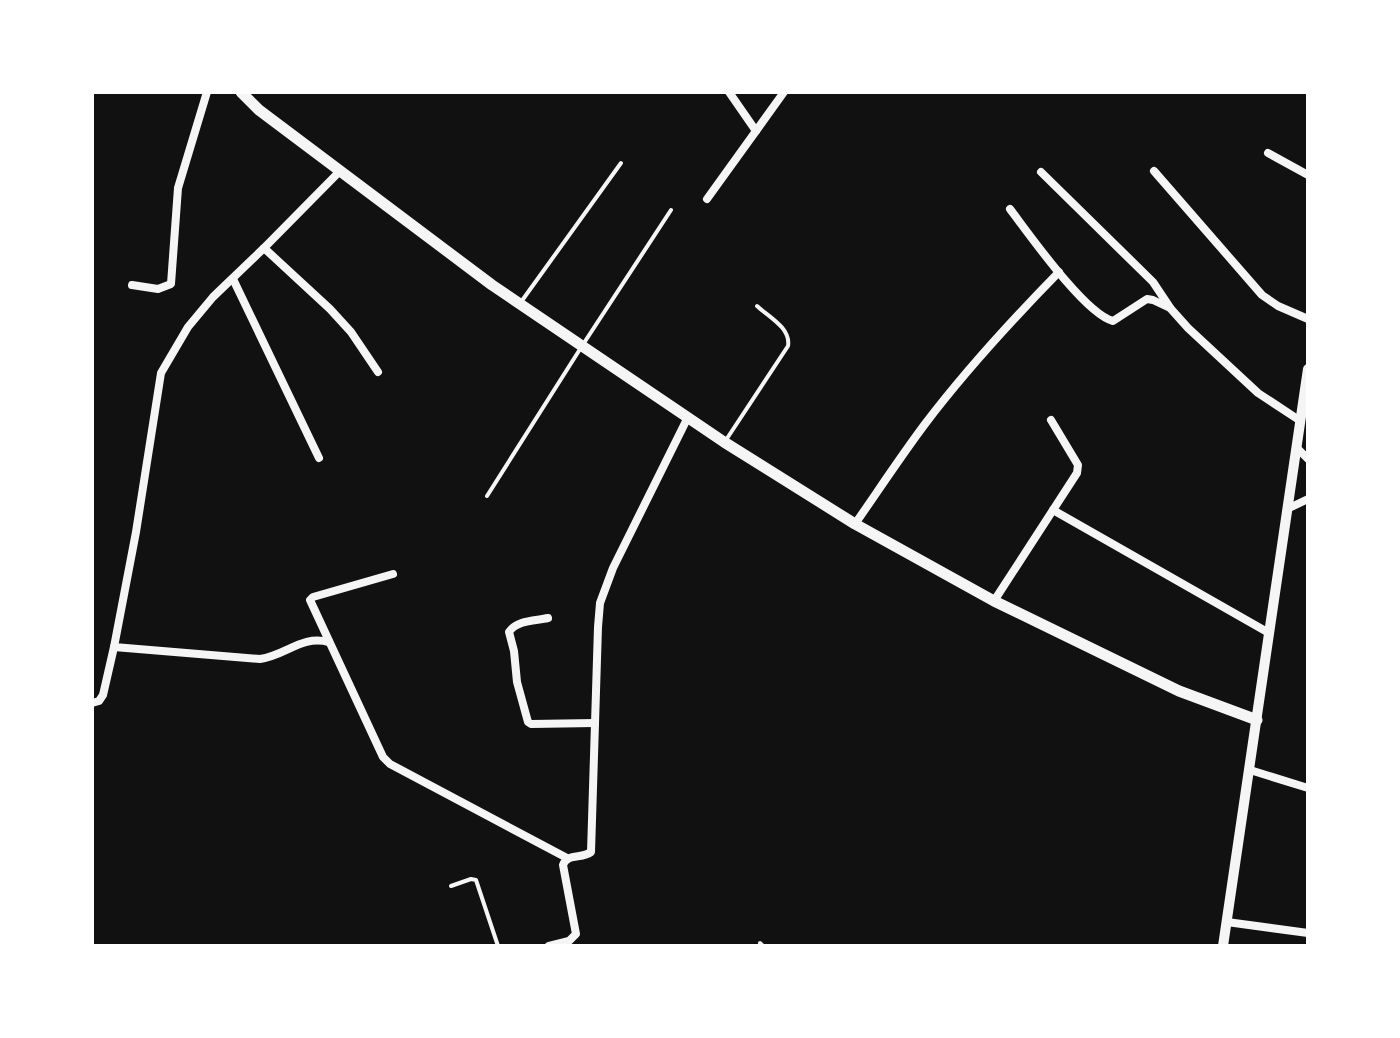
<svg xmlns="http://www.w3.org/2000/svg" width="1400" height="1038" font-family="Arial,sans-serif">
<style>
.lines{fill:none;stroke-linecap:round;stroke-linejoin:round}
.service{stroke:#f5f5f5;stroke-width:4}
.minor{stroke:#f5f5f5;stroke-width:8}
.tertiary{stroke:#f5f5f5;stroke-width:10}
.secondary{stroke:#f5f5f5;stroke-width:11}
</style>
<rect width="100%" height="100%" fill="#111"/>
<g class="lines">
<g class="service">
<polyline points="521,302 621,163"/>
<path d="M 726,440 L 788,346 C 791,328 769,317 757,306"/>
<polyline points="487,496 582,346 671,210"/>
<polyline points="451,886 471,879 476,880 498,946"/>
<polyline points="760,943 763,946"/>
</g>
<g class="minor">
<polyline points="729,92 756,131"/>
<polyline points="1268,153 1308,175"/>
<polyline points="1154,171 1262,295 1278,306 1308,319"/>
<polyline points="1041,172 1153,282 1171,309 1188,328 1258,393 1299,420"/>
<polyline points="707,199 784,92"/>
<path d="M 1010,209 C 1029,234 1085,314 1113,321 L 1147,299 L 1153,300 L 1170,308"/>
<polyline points="264,248 330,309 351,332 378,372"/>
<polyline points="233,279 319,458"/>
<polyline points="132,285 158,289 171,284 178,188 207,92"/>
<polyline points="1298,449 1308,459"/>
<polyline points="1287,509 1308,499"/>
<polyline points="1053,510 1269,633"/>
<path d="M 855,524 C 878,491 901,456 925,424 C 966,370 1012,320 1059,272"/>
<polyline points="393,574 313,597 310,600 383,757 390,764 567,858"/>
<polyline points="994,601 1077,473 1078,465 1051,420"/>
<path d="M 548,618 C 535,621 517,620 509,632 L 514,651 L 517,682 L 528,722 L 531,724 L 595,723"/>
<path d="M 329,642 C 301,635 287,655 260,659 L 114,647 L 136,532 L 161,373 L 188,327 L 213,297 L 264,248 L 340,171"/>
<polyline points="92,703 99,701 103,695 114,647"/>
<polyline points="1250,770 1308,788"/>
<polyline points="1227,922 1308,933"/>
<path d="M 549,946 L 569,941 L 576,934 L 563,865 C 567,853 582,859 591,852 L 598,627 L 600,603 L 613,568 L 688,417"/>
</g>
<polyline class="tertiary" points="1223,946 1308,369"/>
<polyline class="secondary" points="241,92 259,110 492,285 724,442 855,524 994,601 1179,691 1257,720"/>
</g>
<rect width="1400" height="1038" fill="none" stroke="#ffffff" stroke-width="188"/>
</svg>
